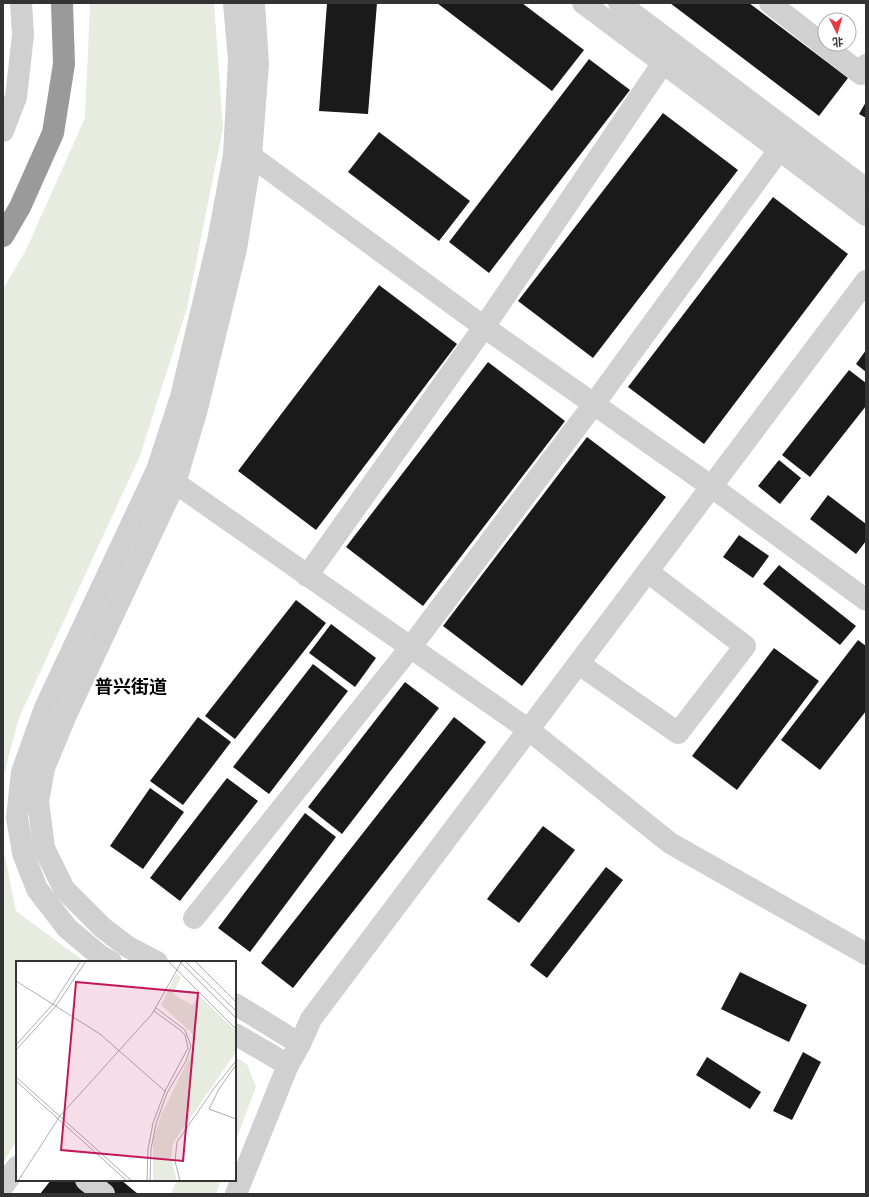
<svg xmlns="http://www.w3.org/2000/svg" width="869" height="1197" font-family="Signika,'Noto Sans SC',sans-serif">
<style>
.green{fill:#e6ecdf}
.building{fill:#1a1a1a}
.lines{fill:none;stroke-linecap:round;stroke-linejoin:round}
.minor{stroke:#d0d0d0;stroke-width:22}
.highway{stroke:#9a9a9a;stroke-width:22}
.labels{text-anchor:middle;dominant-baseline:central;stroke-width:4;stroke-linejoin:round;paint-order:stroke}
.district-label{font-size:18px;font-weight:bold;fill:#000;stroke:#fff}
.inset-road{fill:none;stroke:#adadad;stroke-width:1}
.view{fill:#c2185b;fill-opacity:0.15;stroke:#c2185b;stroke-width:2}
.inset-edge{fill:none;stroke:#333;stroke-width:2}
</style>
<rect width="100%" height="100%" fill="#fff"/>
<g class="green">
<polygon points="89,3 214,3 223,128 187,308 140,456 19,718 3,778 3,289 25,252 85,118 90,7"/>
<polygon points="3,847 16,911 85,962 17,962 17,1140 3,1163"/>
<polygon points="235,1057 247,1064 256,1087 235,1143"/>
<polygon points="177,1180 221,1180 216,1194 171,1194"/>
</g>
<g class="building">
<polygon points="327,3 377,3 368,114 319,111"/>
<polygon points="437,3 522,3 584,50 552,91"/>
<polygon points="670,3 749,3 848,78 819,116"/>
<polygon points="589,59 630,90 489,273 449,242"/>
<polygon points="866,102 866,118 859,114"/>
<polygon points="663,113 738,170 593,358 518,301"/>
<polygon points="379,132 470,201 439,241 348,172"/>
<polygon points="773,197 848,254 704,444 628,387"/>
<polygon points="379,285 457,344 316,530 238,471"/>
<polygon points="866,350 866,372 856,364"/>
<polygon points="488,362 565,421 423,606 346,547"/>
<polygon points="849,370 866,383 866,406 810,477 782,455"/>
<polygon points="587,437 666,497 522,686 443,626"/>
<polygon points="779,460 801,478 780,504 758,486"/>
<polygon points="828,495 866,524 866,541 856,554 810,519"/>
<polygon points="739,535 769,556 753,578 723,557"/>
<polygon points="779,565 856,626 840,645 763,584"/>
<polygon points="296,600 326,623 235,739 205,716"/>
<polygon points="331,624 376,658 355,687 309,653"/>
<polygon points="858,640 866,646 866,711 820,770 781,740"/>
<polygon points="774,648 819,681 737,790 692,756"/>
<polygon points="313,664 348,691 269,794 233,767"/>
<polygon points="405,682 439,708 342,834 308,807"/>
<polygon points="198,717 231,742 183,805 150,781"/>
<polygon points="454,717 486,742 293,988 261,963"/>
<polygon points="227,778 258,801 180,901 150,878"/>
<polygon points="150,788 184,812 143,869 110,846"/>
<polygon points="305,813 336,837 250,952 218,928"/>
<polygon points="543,826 575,850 519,923 487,899"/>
<polygon points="606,867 623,880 547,978 530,965"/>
<polygon points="740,972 807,1005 789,1042 721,1009"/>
<polygon points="803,1052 821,1062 792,1120 773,1111"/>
<polygon points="707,1057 761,1092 750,1109 696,1075"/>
<polygon points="51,1180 77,1180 94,1194 40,1194"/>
<polygon points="98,1180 121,1180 138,1194 116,1194"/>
</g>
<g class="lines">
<g class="minor">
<polyline points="583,3 866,215"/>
<polyline points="619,3 866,189"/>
<polyline points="770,3 861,74 866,65"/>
<polyline points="3,131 16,97 23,35 21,3"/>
<polyline points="251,156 484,327 712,487 866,600"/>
<polyline points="164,475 529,730 670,843 866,954"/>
<polyline points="307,576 484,327 663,63"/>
<polyline points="579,664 678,733 745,646 648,572"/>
<polyline points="194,918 410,648 594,404 779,150"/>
<polyline points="111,962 99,955 67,928 37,889 23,853 17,818 22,772 45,708 157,470 181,397 218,241 234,155 239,60 234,3"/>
<polyline points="157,962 128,947 103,928 64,889 44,848 38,802 44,768 66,715 175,483 197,409 236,249 251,156 258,64 254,3"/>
<polyline points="235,1004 300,1044"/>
<polyline points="235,1034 288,1065"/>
<polyline points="86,1180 104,1194"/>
<polyline points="3,1186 17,1167"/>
<polyline points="236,1194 288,1065 300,1044 311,1019 866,281"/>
</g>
<polyline class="highway" points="3,236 20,207 53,133 64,64 62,3"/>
</g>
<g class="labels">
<g class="district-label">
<text x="131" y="687">普兴街道</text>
</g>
</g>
<g transform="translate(16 961)">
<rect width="220" height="220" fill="#fff"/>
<path d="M 160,13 L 165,16 L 157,33 L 176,44 L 183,34 L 220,70 L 220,91 L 157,182 L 155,198 L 161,220 L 137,220 L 137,179 L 145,154 L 178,87 L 176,72 L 145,44 Z" fill="#e6ecdf"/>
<path class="inset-road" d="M 152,0 L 220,68M 163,0 L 220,57M 169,0 L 220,50M 179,0 L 220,41M 0,20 L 84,73 L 150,131M 0,84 L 37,43 L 65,0M 0,89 L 40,45 L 70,0M 0,116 L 116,220M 0,120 L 111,220M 199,126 L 220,100M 203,128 L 220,104M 203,128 L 193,148 L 220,158M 2,220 L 44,155 L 136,53 L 166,0M 131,220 L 132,188 L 137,162 L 149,130 L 172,87 L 169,74 L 164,69 L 138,50M 134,220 L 135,188 L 140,163 L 151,132 L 170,100 L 175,85 L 169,69 L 140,47M 164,220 L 159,200 L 161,181 L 199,126"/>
<path class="view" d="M 60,21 L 182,32 L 167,200 L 45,189 Z"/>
<rect width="220" height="220" class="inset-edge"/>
</g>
<rect width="869" height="1197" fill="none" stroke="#333333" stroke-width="8"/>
<g transform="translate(837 32) rotate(175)"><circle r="19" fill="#ffffff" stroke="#adadad"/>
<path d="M0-3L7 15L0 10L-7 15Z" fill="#e63946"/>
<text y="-6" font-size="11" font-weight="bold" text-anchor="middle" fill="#333333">北</text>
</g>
</svg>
